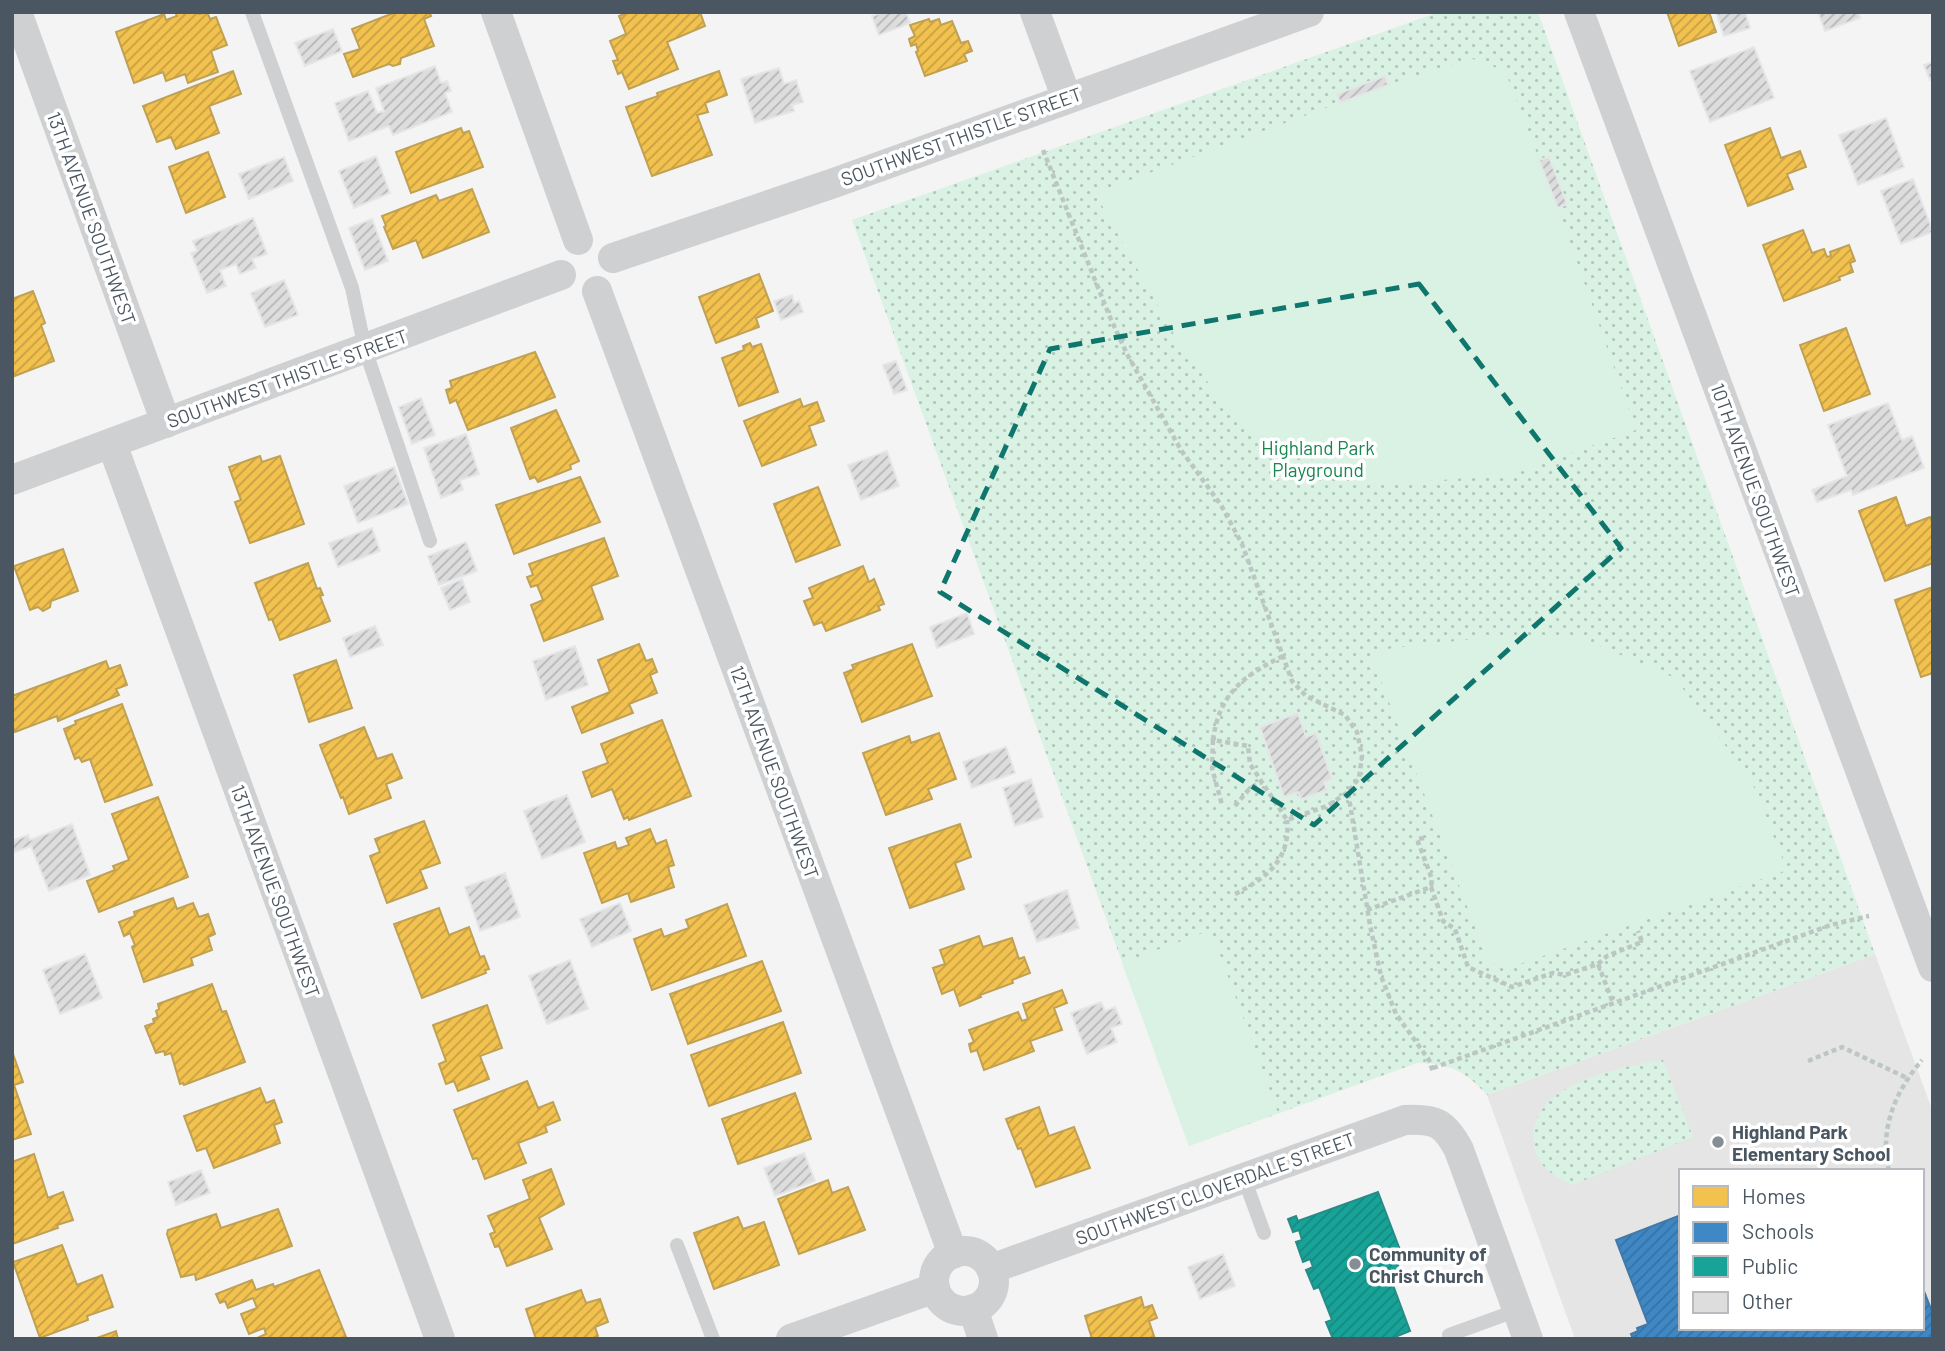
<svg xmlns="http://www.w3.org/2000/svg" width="1945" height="1351" font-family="Barlow,sans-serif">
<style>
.education{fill:#e6e5e6;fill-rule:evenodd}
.green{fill:url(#green-dots)}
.pitch{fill:#d9f2e3}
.homes{fill:url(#homes-hatch);stroke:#c0a154;stroke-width:2}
.schools{fill:url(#schools-hatch);stroke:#4279a7;stroke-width:2}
.public{fill:url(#public-hatch);stroke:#268c88;stroke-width:2}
.building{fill:url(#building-hatch);stroke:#e5e6e7;stroke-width:2}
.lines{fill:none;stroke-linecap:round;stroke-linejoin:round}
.path{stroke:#bcc7c4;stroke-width:4.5;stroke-dasharray:5 3.5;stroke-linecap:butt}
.service{stroke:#ced0d2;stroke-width:14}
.minor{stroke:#ced0d2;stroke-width:30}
.marked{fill:none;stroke:#0f766e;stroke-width:5;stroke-dasharray:14 9;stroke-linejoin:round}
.poi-dot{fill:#868d94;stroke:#fff;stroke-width:2.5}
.labels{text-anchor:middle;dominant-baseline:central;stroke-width:7;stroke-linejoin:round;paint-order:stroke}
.street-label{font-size:19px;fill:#4a5661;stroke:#fff}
.park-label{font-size:19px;fill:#17864f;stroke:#fff}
.poi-label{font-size:19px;font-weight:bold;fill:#4a5661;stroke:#fff;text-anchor:start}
</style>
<defs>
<pattern id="green-dots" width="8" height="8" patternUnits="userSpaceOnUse" patternTransform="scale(1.75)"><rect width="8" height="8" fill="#d9f2e3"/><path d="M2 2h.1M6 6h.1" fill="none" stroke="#b2c7bb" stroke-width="1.8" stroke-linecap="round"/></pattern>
<pattern id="homes-hatch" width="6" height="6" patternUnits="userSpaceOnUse" patternTransform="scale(1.75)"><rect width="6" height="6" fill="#f2c14e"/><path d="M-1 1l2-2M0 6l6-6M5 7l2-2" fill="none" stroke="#c6a044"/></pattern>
<pattern id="schools-hatch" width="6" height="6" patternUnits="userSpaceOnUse" patternTransform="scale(1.75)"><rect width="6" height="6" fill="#3f88c5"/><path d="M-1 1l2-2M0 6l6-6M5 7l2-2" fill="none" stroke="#3772a3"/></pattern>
<pattern id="public-hatch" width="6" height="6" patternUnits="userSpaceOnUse" patternTransform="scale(1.75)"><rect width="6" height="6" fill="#17a398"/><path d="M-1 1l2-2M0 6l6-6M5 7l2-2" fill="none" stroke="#17887f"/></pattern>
<pattern id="building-hatch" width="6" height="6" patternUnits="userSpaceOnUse" patternTransform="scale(1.75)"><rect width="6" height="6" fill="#ddddde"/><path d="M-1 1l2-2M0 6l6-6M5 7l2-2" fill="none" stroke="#b5b6b7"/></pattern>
</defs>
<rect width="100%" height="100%" fill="#f4f4f4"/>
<path class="education" d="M 1875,954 L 1933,1112 L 1933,1339 L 1575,1339 L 1487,1095 ZM 1681,1171 L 1922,1171 L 1922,1328 L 1681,1328 Z"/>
<g class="green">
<path d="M 1439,12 L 1538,12 L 1875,954 L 1487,1095 C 1464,1070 1451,1064 1417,1063 L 1189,1146 L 852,220 Z"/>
<path d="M 1663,1060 L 1693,1137 L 1572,1185 C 1553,1176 1536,1166 1534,1143 C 1526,1084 1620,1067 1663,1060 Z"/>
</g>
<g class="pitch">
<polygon points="1473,59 1505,71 1558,208 1636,430 1511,474 1372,486 1240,427 1176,338 1095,193 1388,85"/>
<polygon points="1494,637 1578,637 1675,678 1751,780 1787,870 1506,969 1488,961 1371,655 1392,648"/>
<polygon points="1211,930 1278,1113 1189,1146 1122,963"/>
</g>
<g class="homes">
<polygon points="175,12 198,12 199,14 207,12 210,19 216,17 227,45 211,51 218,72 188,83 185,74 166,81 163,72 134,83 116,32 164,14 166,20 177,16"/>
<polygon points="396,12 429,12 431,16 424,19 434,46 401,58 400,64 393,66 389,64 353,77 344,54 360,49 352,29"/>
<polygon points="629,12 700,12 705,26 667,42 678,69 629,89 622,72 618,74 613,61 618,60 610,41 626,34 619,16"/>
<polygon points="1667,12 1709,12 1716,32 1679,46"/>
<polygon points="929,19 930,22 939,19 941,25 952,21 961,43 968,41 972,51 964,54 967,61 925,76 916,52 918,51 916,44 911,46 909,39 915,36 910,25"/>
<polygon points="233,71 241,94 209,106 219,133 176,149 171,137 157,142 143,106"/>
<polygon points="719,71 727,95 705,103 708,112 697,115 712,155 652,176 626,107 658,96 657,93"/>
<polygon points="461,128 463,133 469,131 483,167 411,193 396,152"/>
<polygon points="1770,128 1781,158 1800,151 1806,167 1787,174 1793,189 1748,206 1725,145"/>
<polygon points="208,152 225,197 186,213 169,167"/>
<polygon points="472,189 489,232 423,258 416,240 393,249 384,227 386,226 382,216 436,195 439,201"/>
<polygon points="1803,230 1812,253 1824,249 1827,257 1831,256 1830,252 1849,245 1855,261 1850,263 1853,272 1839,277 1840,280 1784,301 1763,245"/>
<polygon points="759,274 773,311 756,318 759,327 716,343 699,297"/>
<polygon points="33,291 45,323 41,325 54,361 12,377 12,299"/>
<polygon points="1846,328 1870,394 1824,411 1800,345"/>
<polygon points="750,343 752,347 761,344 778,392 739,406 722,358 744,350 743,346"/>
<polygon points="535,352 555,397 468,430 456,400 450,403 446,390 452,388 450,381"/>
<polygon points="800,399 803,407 817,402 824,421 809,426 816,445 762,466 744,421"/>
<polygon points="556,410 579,461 570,465 571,469 538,482 535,477 530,479 511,428"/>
<polygon points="260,456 262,462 280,456 304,524 250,543 235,502 241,500 229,467"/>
<polygon points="580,477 600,522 514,554 496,505"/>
<polygon points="818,487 840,545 796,562 774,504"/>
<polygon points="1896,497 1906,526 1930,517 1933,524 1933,563 1885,581 1859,511"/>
<polygon points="604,538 618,576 591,586 603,619 544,641 531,605 543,600 537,585 531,587 527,577 533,575 529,564"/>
<polygon points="63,549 78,591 51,601 50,607 43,611 38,607 30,610 14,566"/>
<polygon points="308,563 317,589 320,588 323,595 320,596 330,621 280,640 272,619 269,620 255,583"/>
<polygon points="863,566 869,582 874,579 884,604 878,606 880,610 826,631 822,622 814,625 804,601 813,598 809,588"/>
<polygon points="1933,587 1933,673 1921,677 1895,600"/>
<polygon points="639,644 646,661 652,659 657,672 650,675 657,693 629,704 633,713 582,733 572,707 610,692 598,660"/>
<polygon points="912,644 932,696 862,722 844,673 854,669 852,665"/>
<polygon points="336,660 352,708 309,722 294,675"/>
<polygon points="106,661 109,669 120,665 127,685 116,689 119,695 58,721 57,716 15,732 12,725 12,696"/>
<polygon points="122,704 152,785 105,802 90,759 82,762 79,757 75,759 64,729 76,724 75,721"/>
<polygon points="662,720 691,796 629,820 628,817 624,819 612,789 592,797 583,772 608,763 601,744"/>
<polygon points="364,727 377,759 392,754 402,778 386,784 391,798 349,814 343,797 341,798 320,745"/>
<polygon points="939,733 956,779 928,789 932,799 886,815 863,753 909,736 911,743"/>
<polygon points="158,797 188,877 99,912 87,881 115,870 113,866 129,860 112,814"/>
<polygon points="424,821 440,863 420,870 427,888 387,903 370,856 380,852 375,839"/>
<polygon points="960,824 971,857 955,863 964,889 910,908 889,848"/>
<polygon points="650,829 656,844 666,840 674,865 668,867 674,887 631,902 628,893 602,903 584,853 615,842 617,849 629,845 626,838"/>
<polygon points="173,898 177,909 193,903 199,917 208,914 215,934 208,937 212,950 191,958 193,965 144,982 132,947 135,945 130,933 124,936 119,922 135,916 134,912"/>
<polygon points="727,904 746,956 652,990 634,939 661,929 664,937 689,928 686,920"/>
<polygon points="439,908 449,935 469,927 480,957 484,956 489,969 485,970 486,973 422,998 394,924"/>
<polygon points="979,936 983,947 1012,938 1019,959 1024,957 1030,973 1012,980 1013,983 980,995 981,997 960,1006 954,989 942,994 933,968 945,964 940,950"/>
<polygon points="762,961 781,1011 688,1044 670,994"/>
<polygon points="212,984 222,1012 226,1011 245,1062 184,1085 183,1083 180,1084 171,1053 165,1055 164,1051 156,1053 145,1026 154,1023 153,1019 158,1017 156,1011 159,1009 158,1004"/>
<polygon points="1062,990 1067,1003 1054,1008 1062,1030 1030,1041 1034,1051 984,1070 977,1050 971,1052 969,1044 974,1042 969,1030 1018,1012 1022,1021 1028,1019 1023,1004"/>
<polygon points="487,1005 502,1048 480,1056 489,1079 458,1091 454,1081 446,1084 439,1064 446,1061 433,1025"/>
<polygon points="783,1022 801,1073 709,1106 691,1055"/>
<polygon points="13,1054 23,1082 14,1085 31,1134 12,1140"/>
<polygon points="527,1081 538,1108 553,1102 560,1120 545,1126 547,1132 518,1143 526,1163 485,1179 477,1158 473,1159 454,1110"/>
<polygon points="260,1088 266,1103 274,1100 282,1122 274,1125 280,1143 214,1168 206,1148 197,1151 184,1116"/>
<polygon points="795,1093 811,1139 738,1164 722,1119"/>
<polygon points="1039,1107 1049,1136 1074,1127 1090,1168 1036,1187 1021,1148 1018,1149 1006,1119"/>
<polygon points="34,1154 48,1198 63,1192 73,1220 57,1225 58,1228 12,1244 12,1162"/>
<polygon points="551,1169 564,1204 539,1218 552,1249 507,1266 499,1246 495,1247 490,1234 495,1232 488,1216 530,1199 523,1180"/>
<polygon points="828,1180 832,1193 848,1187 865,1230 799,1254 778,1199"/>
<polygon points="278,1209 292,1246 196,1280 195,1274 181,1277 167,1234 168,1230 216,1214 221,1228"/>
<polygon points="738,1217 743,1229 764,1222 779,1265 714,1289 694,1233"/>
<polygon points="62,1245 77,1285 102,1275 113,1307 87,1316 88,1320 40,1338 13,1262"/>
<polygon points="319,1270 346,1337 341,1339 255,1339 266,1334 264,1328 249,1334 241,1314 257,1308 253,1298 228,1308 225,1301 220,1303 216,1294 252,1280 256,1290 273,1284 274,1287"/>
<polygon points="581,1290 586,1303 600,1299 608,1322 595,1327 598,1336 591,1339 536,1339 526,1309"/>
<polygon points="1141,1297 1144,1308 1152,1305 1157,1318 1149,1321 1155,1339 1092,1339 1085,1316"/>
<polygon points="116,1331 118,1339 94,1339"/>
</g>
<polygon class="schools" points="1681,1215 1681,1328 1922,1328 1922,1286 1933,1314 1933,1339 1633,1339 1631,1334 1638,1331 1637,1328 1648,1324 1616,1240"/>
<polygon class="public" points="1378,1192 1402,1255 1395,1257 1404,1281 1393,1285 1410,1331 1390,1339 1333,1339 1326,1322 1332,1320 1319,1287 1314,1289 1306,1270 1313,1267 1310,1259 1303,1262 1296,1242 1302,1240 1299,1230 1293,1232 1288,1219 1296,1216 1298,1221"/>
<g class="building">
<polygon points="884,12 906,12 910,23 879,35 872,16"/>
<polygon points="1716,12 1745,12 1750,28 1724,36"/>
<polygon points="1818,12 1858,12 1860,18 1825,31"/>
<polygon points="333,29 342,51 305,66 295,43"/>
<polygon points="1754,47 1774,98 1710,122 1690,71"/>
<polygon points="1933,62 1933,79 1930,80 1924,65"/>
<polygon points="435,66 441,83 447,81 451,91 445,93 452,112 393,135 389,126 349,141 335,103 368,91 377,113 384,111 376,88"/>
<polygon points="779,68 784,84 796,80 803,102 792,105 794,111 755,123 741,79"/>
<polygon points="1385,76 1388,85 1340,103 1337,94"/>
<polygon points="1886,118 1904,167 1858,185 1839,135"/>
<polygon points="376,156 390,193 354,208 339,171"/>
<polygon points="284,157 293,181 249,199 239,174"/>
<polygon points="1549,157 1567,204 1558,208 1539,160"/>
<polygon points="1913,179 1933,232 1901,244 1881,191"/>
<polygon points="253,218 267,254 252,259 256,268 240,274 236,264 220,270 226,286 207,293 191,253 197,251 193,241"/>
<polygon points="372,219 388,261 365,270 349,228"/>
<polygon points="284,280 298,315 265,327 251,293"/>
<polygon points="792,295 794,303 799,301 803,312 781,320 774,301"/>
<polygon points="896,361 907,390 894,394 883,365"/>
<polygon points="421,398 435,435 412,444 399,407"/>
<polygon points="1888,403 1902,440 1912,436 1924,468 1853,495 1851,490 1817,502 1812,490 1847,476 1828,425"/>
<polygon points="466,434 479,474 460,480 463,490 441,498 424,448"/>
<polygon points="887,451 899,486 861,500 848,465"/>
<polygon points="394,467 408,504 358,523 344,486"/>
<polygon points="372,528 380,551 338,567 329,543"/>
<polygon points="466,542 477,571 439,585 428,556"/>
<polygon points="462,579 470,602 450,610 441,588"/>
<polygon points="967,613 974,634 937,648 930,627"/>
<polygon points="375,626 383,645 350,657 343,638"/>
<polygon points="575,646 588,685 546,700 533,661"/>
<polygon points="1298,713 1306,737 1316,733 1332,779 1324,782 1327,790 1301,799 1298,792 1284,797 1260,727"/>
<polygon points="1006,747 1015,773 972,788 963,762"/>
<polygon points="1031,779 1043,817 1015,826 1003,788"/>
<polygon points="567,795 585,842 542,859 524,811"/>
<polygon points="72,824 90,875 49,891 31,846 12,853 12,841 28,835 30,840"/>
<polygon points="505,873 520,917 480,931 465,887"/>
<polygon points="1067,890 1079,928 1037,942 1024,905"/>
<polygon points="620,903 631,931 592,947 580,919"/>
<polygon points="85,954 102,998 60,1014 43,970"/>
<polygon points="570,960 588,1009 547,1024 529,976"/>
<polygon points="1101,1002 1105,1011 1115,1007 1122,1024 1111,1028 1117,1042 1087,1054 1071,1013"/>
<polygon points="804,1153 815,1181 775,1196 764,1168"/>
<polygon points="201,1170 210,1193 176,1205 168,1182"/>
<polygon points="1223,1254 1235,1286 1200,1299 1188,1267"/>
</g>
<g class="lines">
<g class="path">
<polyline points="1043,150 1109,315 1127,354 1181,450 1221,505 1242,544 1292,681 1306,696 1345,715 1357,732 1362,756 1359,778 1348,792 1370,925 1381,976 1396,1014 1429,1060 1433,1072"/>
<path d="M 1283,656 C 1243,676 1219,694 1213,740 L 1248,746 L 1250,764 L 1287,820 L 1327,806 L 1348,792"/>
<polyline points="1213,740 1212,768 1222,805"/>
<polyline points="1235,806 1250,788 1262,782"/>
<polyline points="1424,838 1417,839 1432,879 1431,887"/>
<path d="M 1235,894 C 1267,878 1291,859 1287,820"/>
<polyline points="1367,910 1431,887 1443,921 1455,929 1468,967 1512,987 1553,973 1565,975 1598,964 1613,1003"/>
<polyline points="1598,964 1607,956 1642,942 1638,931"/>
<polyline points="1808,1061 1842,1047 1907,1078"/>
<polyline points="1433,1068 1831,925 1869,916"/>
<path d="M 1889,1171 C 1879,1129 1895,1092 1922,1060"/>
<polyline points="1922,1261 1923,1263"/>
</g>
<g class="service">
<polyline points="252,12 352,288 365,349 430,541"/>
<polyline points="1244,1178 1264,1233"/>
<polyline points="677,1245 713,1339"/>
<polyline points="1449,1335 1518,1310"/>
</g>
<g class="minor">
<polyline points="17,12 166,423"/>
<polyline points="496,12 578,240"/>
<polyline points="1035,12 1067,99"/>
<polyline points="1579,12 1933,967"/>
<polyline points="613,258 834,183 1309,12"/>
<polyline points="597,291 953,1254"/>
<polyline points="112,444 440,1339"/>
<polyline points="12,480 561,275"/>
<circle cx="964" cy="1281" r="30"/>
<path d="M 991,1269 L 1405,1120 C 1435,1118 1445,1123 1459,1150 L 1528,1339"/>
<polyline points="973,1309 983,1339"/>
<polyline points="791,1339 935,1288"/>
</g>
</g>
<path class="marked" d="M 1419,284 L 1621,548 L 1314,825 L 940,592 L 1050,349 Z"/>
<g class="poi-dot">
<circle cx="1718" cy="1142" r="7"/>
<circle cx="1355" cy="1264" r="7"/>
</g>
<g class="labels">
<g class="street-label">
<text transform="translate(961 136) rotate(-20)">SOUTHWEST THISTLE STREET</text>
<text transform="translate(92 218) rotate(70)">13TH AVENUE SOUTHWEST</text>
<text transform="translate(287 378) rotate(-20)">SOUTHWEST THISTLE STREET</text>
<text transform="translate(1756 490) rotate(70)">10TH AVENUE SOUTHWEST</text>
<text transform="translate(775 772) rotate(70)">12TH AVENUE SOUTHWEST</text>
<text transform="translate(276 891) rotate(70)">13TH AVENUE SOUTHWEST</text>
<text transform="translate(1215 1188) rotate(-20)">SOUTHWEST CLOVERDALE STREET</text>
</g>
<g class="park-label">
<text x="1318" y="447">Highland Park<tspan x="1318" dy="22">Playground</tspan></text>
</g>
<g class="poi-label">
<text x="1732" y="1131">Highland Park<tspan x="1732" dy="22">Elementary School</tspan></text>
<text x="1369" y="1253">Community of<tspan x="1369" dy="22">Christ Church</tspan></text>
</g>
</g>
<rect width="1945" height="1351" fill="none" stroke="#4a5661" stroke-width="28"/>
<rect x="1679" y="1169" width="245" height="161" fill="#ffffff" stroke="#b7bbc0" stroke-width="2"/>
<rect x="1693" y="1186" width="35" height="21" fill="#f2c14e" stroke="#b7bbc0" stroke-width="2"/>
<text x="1742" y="1204" font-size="21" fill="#4a5661">Homes</text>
<rect x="1693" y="1222" width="35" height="21" fill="#3f88c5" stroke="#b7bbc0" stroke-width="2"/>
<text x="1742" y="1239" font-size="21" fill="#4a5661">Schools</text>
<rect x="1693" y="1256" width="35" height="21" fill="#17a398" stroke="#b7bbc0" stroke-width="2"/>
<text x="1742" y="1274" font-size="21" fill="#4a5661">Public</text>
<rect x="1693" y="1292" width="35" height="21" fill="#ddddde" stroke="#b7bbc0" stroke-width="2"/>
<text x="1742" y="1309" font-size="21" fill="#4a5661">Other</text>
</svg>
